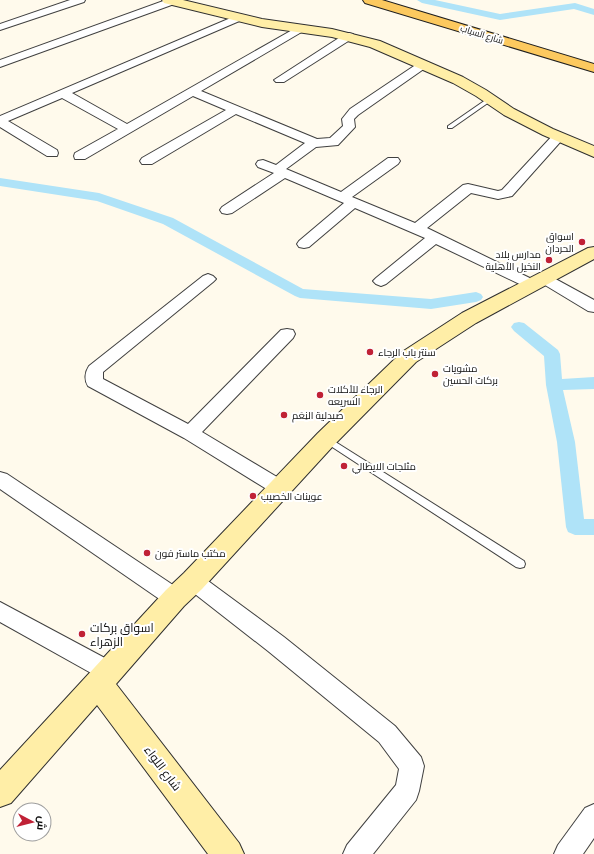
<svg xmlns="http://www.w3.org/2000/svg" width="594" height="854" font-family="Georgia,Cairo,serif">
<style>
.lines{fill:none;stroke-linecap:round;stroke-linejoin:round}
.canal{fill:#afe3f8;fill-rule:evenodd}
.lane-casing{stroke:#404040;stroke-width:2}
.street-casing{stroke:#404040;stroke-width:2}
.secondary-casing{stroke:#2f2f2f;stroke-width:2}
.primary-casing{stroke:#1e1e1e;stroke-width:2}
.lane{fill:#fff;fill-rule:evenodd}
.street{fill:#fff;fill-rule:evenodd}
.secondary{fill:#ffeea7;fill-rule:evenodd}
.primary{fill:#fcc95f;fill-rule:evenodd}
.poi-dot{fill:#c02136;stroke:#fff;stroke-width:1.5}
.labels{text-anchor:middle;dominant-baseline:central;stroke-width:4;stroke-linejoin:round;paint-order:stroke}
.far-street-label{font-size:9px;fill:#0d0d0d;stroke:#fff}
.poi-label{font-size:10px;fill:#0d0d0d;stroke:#fff;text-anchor:start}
.near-poi-label{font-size:12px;fill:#0d0d0d;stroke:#fff;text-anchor:start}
.near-street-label{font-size:12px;fill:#0d0d0d;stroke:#fff}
</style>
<rect width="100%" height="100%" fill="#fffaec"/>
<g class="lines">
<g class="canal">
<polygon points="417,0 435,0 500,14 575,3 594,9 594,15 574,9 500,20 422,3"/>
<polygon points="0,178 99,193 173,218 303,289 431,299 476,292 481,294 483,297 481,300 476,302 431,309 300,298 295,296 163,224 97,201 0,186"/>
<polygon points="519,322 524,323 558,350 560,354 562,379 594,377 594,389 563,390 575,442 584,519 594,519 594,535 575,535 568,532 566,527 557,442 546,385 544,356 514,331 511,327 514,323"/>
</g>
<g class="lane-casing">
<g id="lane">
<polygon points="490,97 493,99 492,100 452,128 448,128 448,126"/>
<polygon points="326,436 524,561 525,564 524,567 520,568 516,567 323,441 321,439 323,437"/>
</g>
</g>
<g class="street-casing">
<g id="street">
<polygon points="70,0 85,0 84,2 0,30 0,24"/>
<polygon points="166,0 178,1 177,3 0,67 0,60"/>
<polygon points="240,14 245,17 244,19 72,93 127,124 301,25 306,28 305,30 201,91 317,139 330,138 343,126 342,119 350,109 420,62 428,62 430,64 428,66 358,115 354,119 355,127 338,145 316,147 286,169 341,192 388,158 398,158 400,161 398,164 352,197 415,223 463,185 468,184 498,191 502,190 554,134 562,134 564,137 562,140 512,196 498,199 471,193 427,228 538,282 541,285 538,288 533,290 528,288 436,244 386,284 381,286 376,284 373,281 376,278 425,238 355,208 309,247 304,248 299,247 297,244 299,241 344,203 285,178 232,213 227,214 222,213 220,210 222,207 274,173 258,167 256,164 258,161 263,160 276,165 305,143 236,114 152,164 142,164 140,161 142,158 226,110 193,96 85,159 75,159 74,156 75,153 118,129 62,98 8,121 57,150 58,153 57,156 47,156 0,127 0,116"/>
<polygon points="349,33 353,34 354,36 353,38 284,82 276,82 274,80 345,34"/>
<path d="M 208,274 L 213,276 L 216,279 L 213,282 L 103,372 L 103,379 L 188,424 L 281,330 L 287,329 L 293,330 L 295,334 L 293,338 L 202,432 L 287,483 L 290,488 L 287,493 L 280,496 L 273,493 L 184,438 L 88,386 C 84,380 85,372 89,366 L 203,276 Z"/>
<polygon points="545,274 550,276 594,300 594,312 588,311 540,282 537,279 540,276"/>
<polygon points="0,472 7,474 182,591 186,598 182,605 175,607 168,605 0,489"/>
<polygon points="193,572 200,575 284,637 395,726 421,757 424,766 419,791 416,800 373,854 343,854 347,845 396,785 399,769 379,742 268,651 186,587 183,581 186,575"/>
<polygon points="0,602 116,664 119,671 116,678 108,682 100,678 0,622"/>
<polygon points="594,804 594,838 583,854 554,854 558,845 585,808"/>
</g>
</g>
<g class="secondary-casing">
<g id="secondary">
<polygon points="162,0 183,0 262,19 332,29 380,41 463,77 486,90 514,109 553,129 594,146 594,157 543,135 504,115 476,96 453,83 370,47 332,37 262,27 164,3"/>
<polygon points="594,247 594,259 476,323 416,362 334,445 202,589 184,606 116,684 239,843 244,854 208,854 97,705 11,803 0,807 0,770 166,590 184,573 318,433 402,352 462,313 588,248"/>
</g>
</g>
<g class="primary-casing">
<polygon id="primary" points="363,0 382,0 594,64 594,72 365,3"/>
</g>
<use href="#lane" class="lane"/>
<use href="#street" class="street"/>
<use href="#secondary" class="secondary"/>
<use href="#primary" class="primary"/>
</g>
<g class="poi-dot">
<circle cx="582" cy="242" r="4"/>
<circle cx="549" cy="260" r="4"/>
<circle cx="370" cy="352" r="4"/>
<circle cx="435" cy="374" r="4"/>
<circle cx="320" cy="395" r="4"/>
<circle cx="284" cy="415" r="4"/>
<circle cx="344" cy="466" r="4"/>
<circle cx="253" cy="496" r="4"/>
<circle cx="147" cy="553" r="4"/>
<circle cx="82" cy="634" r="4"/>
</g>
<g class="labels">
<g class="far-street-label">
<text transform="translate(482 34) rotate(17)">شارع السياب</text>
</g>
<g class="poi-label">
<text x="574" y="236" text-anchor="end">اسواق<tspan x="574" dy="12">الحردان</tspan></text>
<text x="541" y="254" text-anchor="end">مدارس بلاد<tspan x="541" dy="12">النخيل الأهلية</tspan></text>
<text x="378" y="352">سنتر باب الرجاء</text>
<text x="443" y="368">مشويات<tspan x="443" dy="12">بركات الحسين</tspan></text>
<text x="328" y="389">الرجاء للأكلات<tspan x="328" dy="12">السريعه</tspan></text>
<text x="292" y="415">صيدلية النِعَم</text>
<text x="352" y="466">مثلجات الايطالي</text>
<text x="261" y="496">عوينات الخصيب</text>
<text x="155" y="553">مكتب ماستر فون</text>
</g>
<g class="near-poi-label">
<text x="90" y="627">اسواق بركات<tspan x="90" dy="14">الزهراء</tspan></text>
</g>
<g class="near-street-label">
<text transform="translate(163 768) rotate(53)">شارع اللواء</text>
</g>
</g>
<g transform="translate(32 822) rotate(97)"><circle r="19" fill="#ffffff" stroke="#9e9e9e"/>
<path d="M0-3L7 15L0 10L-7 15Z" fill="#c02136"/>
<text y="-6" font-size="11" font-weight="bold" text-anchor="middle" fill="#0d0d0d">ش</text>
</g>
</svg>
